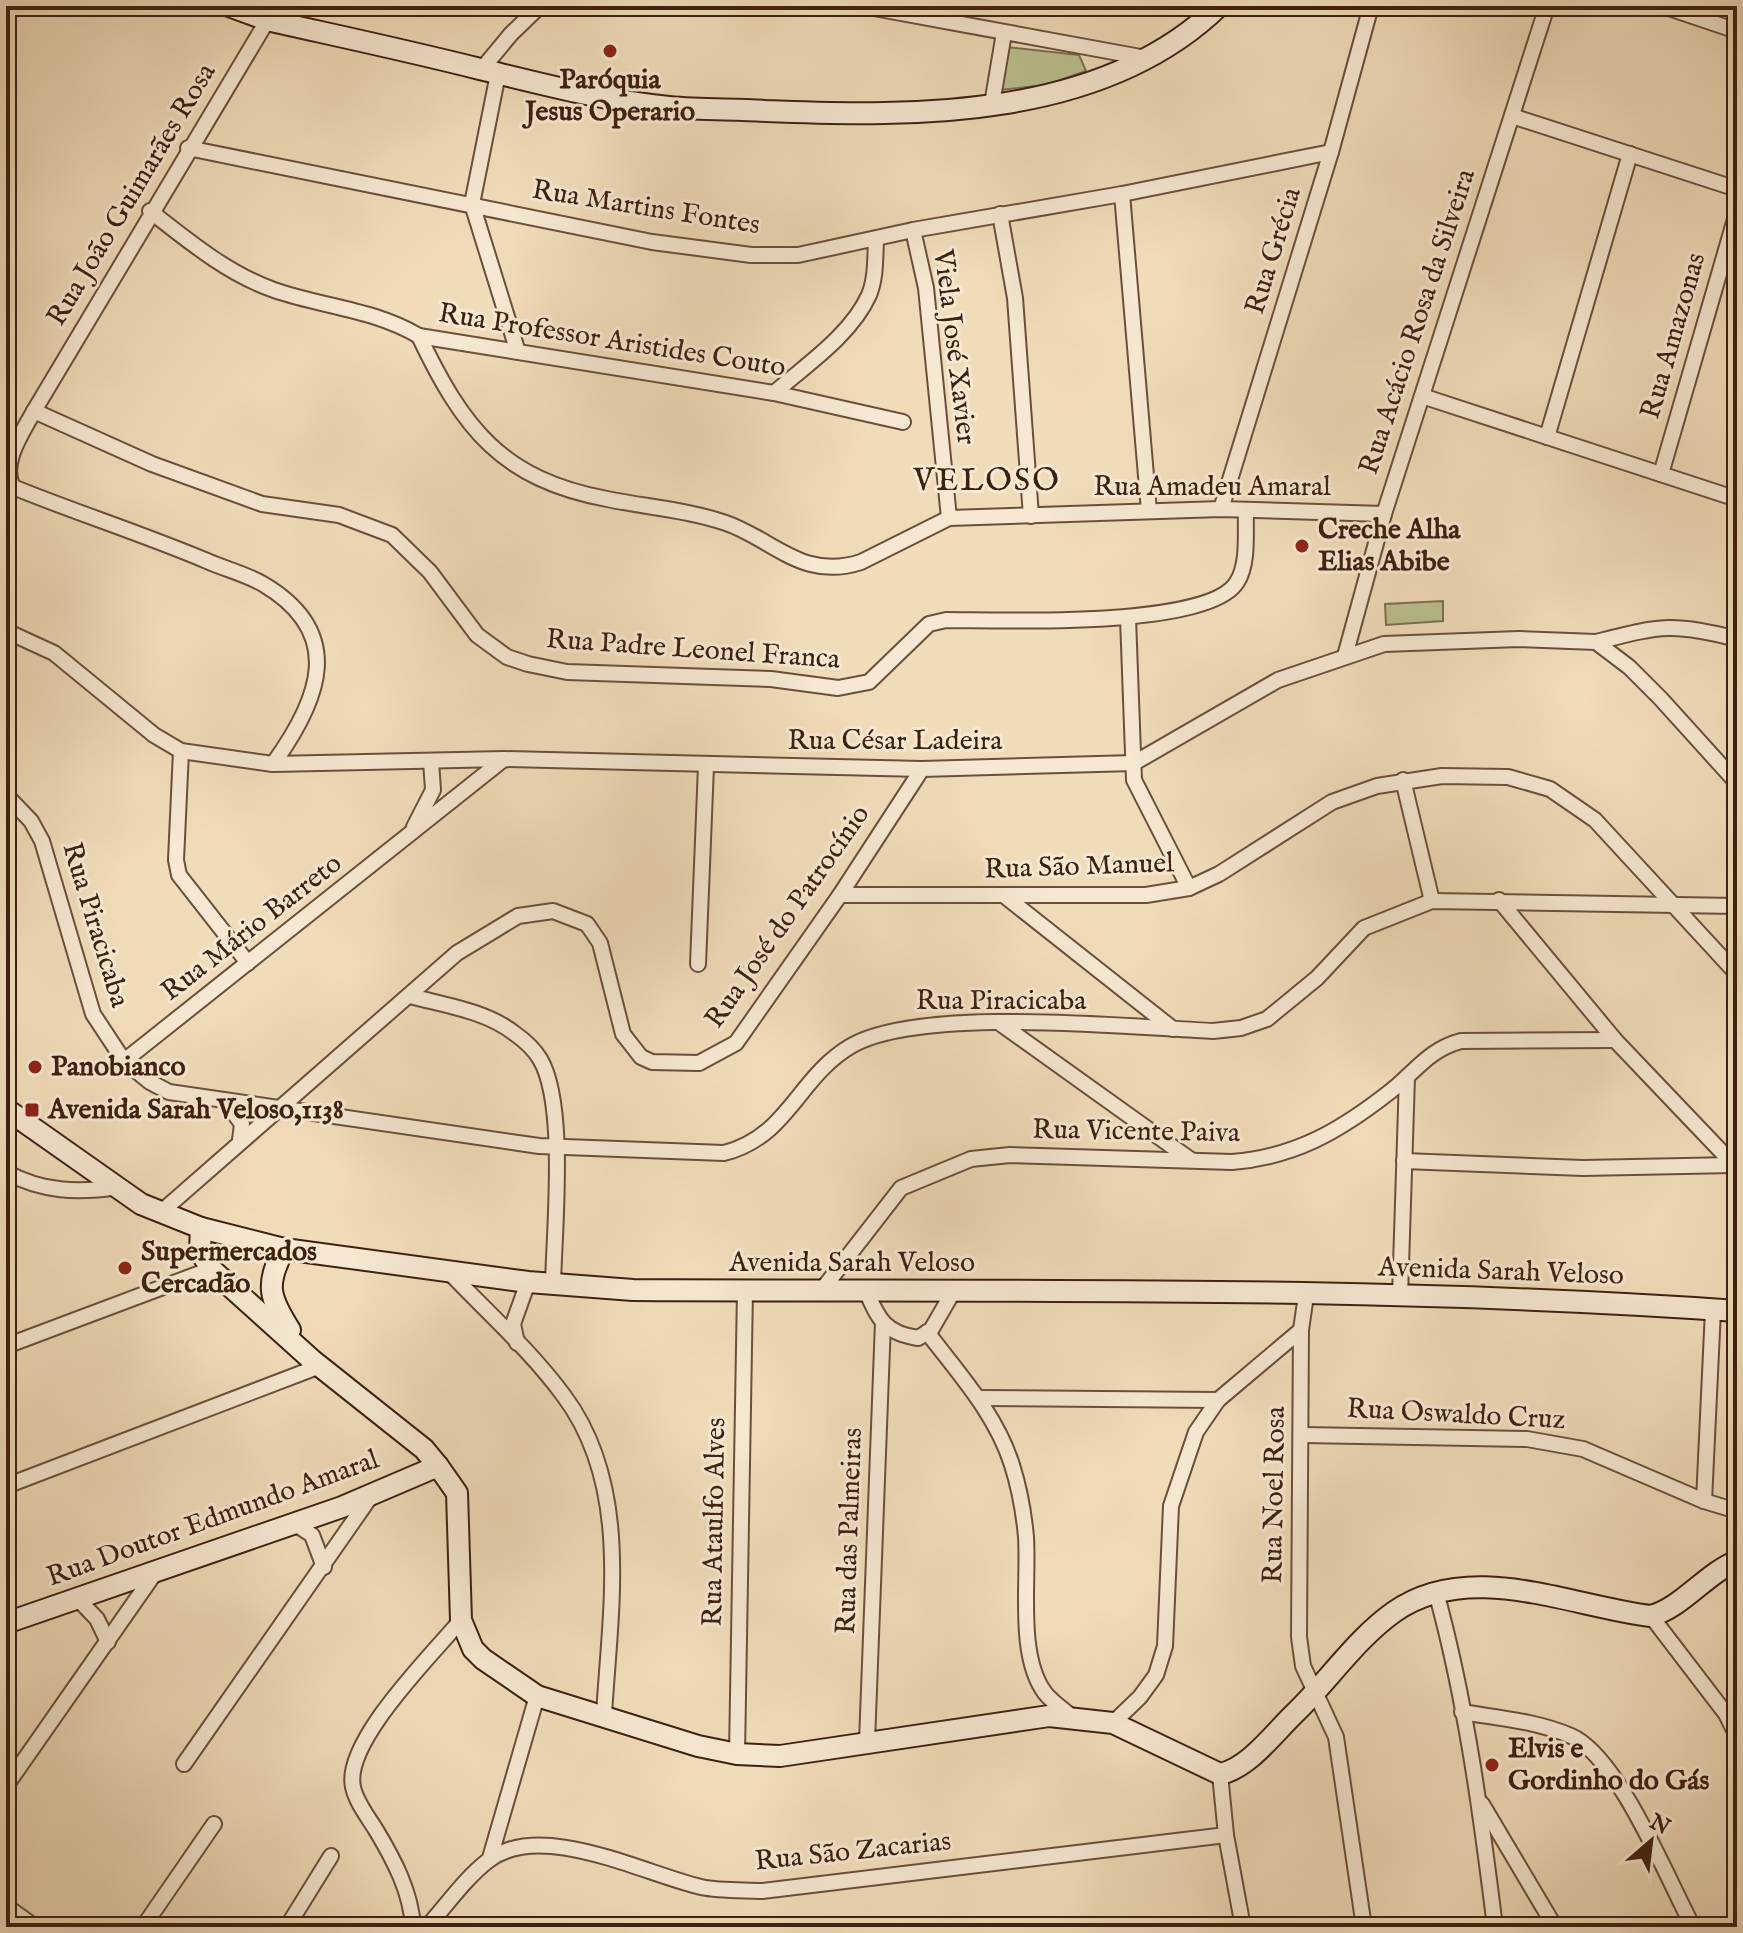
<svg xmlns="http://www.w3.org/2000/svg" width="1743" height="1933" font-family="'IM FELL English',serif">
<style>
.green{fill:#bbc08f;stroke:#7c7050;stroke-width:2}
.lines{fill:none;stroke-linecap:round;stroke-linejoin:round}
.street-casing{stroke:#6b4f3b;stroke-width:18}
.secondary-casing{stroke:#3e2011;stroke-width:24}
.street{stroke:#f6e8d2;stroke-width:14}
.secondary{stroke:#f6e8d2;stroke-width:20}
.poi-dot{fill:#8f2418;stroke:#f6e8d2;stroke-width:3}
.labels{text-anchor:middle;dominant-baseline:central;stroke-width:6;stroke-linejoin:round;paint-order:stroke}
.poi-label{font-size:28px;font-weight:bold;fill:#3e2011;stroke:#f6e8d2;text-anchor:start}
.street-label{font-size:28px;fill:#3e2011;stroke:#f6e8d2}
.quarter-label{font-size:32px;letter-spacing:2px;fill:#3e2011;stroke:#f6e8d2}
</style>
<rect width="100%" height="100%" fill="#f1dcba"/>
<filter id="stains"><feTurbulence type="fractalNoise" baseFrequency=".0025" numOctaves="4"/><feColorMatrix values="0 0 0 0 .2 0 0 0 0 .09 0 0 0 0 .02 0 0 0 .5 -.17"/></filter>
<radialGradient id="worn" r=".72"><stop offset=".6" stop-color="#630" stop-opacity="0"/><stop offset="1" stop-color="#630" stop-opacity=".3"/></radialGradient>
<g class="green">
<polygon points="1007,47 1079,55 1086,71 1046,85 999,90"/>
<polygon points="1443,601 1443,621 1386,625 1385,604"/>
</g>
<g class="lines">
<g class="street-casing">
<g id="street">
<polyline points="863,6 1146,58"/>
<polyline points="1663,6 1737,31"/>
<polyline points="482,69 511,34 540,6"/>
<polyline points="498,74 472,204 517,349"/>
<polyline points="992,104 1004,33"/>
<polyline points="1512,116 1737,189"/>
<polyline points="188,148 652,242 751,255 798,255 913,230 1122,194 1331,152"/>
<polyline points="1122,194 1149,511"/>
<path d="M 150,211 C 187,240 228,274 274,290 C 323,307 373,309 419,336 L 774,393 L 903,422"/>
<polyline points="1000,214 1015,298 1031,516"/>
<polyline points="913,230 926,288 949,518"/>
<path d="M 419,336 C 463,428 501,479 607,499 C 646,507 688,510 726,523 C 774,540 803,581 861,562 L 949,518 L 1221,509 L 1384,514"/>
<path d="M 774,393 C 806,365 851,335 869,295 C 876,278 875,259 876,240"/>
<polyline points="1422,396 1737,499"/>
<polyline points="34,411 276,6"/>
<polyline points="1547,437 1630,154"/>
<polyline points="1661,474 1737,212"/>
<polyline points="1221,509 1331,152 1371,6"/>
<polyline points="1128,618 1134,780 1189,888"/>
<polyline points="6,631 54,653 154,735 181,751 273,764 504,759 922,769 1134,763 1278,680 1384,644 1519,639 1596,642 1629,667 1661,699 1737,783"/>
<path d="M 1596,642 C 1660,626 1672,622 1737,639"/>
<polyline points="1345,656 1384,514 1547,6"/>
<polyline points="181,751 176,860 179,875 248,963"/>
<path d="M 273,764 C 320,699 346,633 263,584 C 246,574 225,569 207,561 C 143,534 77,513 13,487 C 0,463 23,432 34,411 L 152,464 L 262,504 L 339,515 L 392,535 L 430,572 L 477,635 L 507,657 L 528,664 L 567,672 L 771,679 L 838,688 L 869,682 L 929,624 L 946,620 C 1000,620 1209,629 1237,582 C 1249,563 1245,532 1246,510"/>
<polyline points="1403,780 1432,901"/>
<path d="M 6,795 L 31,821 L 42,841 L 93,1014 L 124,1061 L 150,1082 L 169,1092 L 539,1146 L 724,1153 C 788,1137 798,1077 851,1046 C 920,1006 1129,1027 1213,1031 L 1241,1028 L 1267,1019 L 1317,978 L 1364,928 L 1432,901 L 1737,906"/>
<polyline points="414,827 433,790 431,761"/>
<polyline points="840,895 1146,895 1189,888 1219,874 1332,802 1377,786 1442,776 1508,777 1550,789 1595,820 1737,974"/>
<polyline points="1006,897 1173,1029"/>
<polyline points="1499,900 1615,1040 1737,1168"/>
<polyline points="698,964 706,766"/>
<path d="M 410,996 C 444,1005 486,1011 514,1033 C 524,1040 534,1049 540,1059 C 567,1104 554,1231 553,1285"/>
<polyline points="1001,1024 1191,1160"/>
<polyline points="124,1061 504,759"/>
<polyline points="225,1101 242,1124 240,1140"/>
<polyline points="1404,1161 1583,1168 1734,1165"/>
<path d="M 6,1172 C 42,1192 78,1193 118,1187"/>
<polyline points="160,1213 457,953 518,916 553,911 587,924 600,943 623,1034 641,1057 652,1062 699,1063 736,1043 840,895 922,769"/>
<path d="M 448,1271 C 487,1312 531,1351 564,1396 C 632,1487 610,1610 604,1715"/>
<path d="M 821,1291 L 901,1188 L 971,1159 L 1010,1155 L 1232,1162 C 1294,1157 1338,1132 1387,1094 C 1414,1074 1427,1050 1461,1041 L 1615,1040"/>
<path d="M 866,1291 C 879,1320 885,1333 918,1338 L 931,1330 L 953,1292"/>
<polyline points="1306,1295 1301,1330 1299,1637 1303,1666 1336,1737 1364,1927"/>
<polyline points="1400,1297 1407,1077"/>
<path d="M 927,1332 C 959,1374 996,1414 1012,1465 C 1019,1487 1024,1515 1026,1537 C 1029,1581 1017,1656 1045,1693 C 1052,1702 1064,1710 1072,1717"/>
<polyline points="517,1343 513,1324 528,1282"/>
<polyline points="6,1346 211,1269"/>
<polyline points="978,1398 1218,1400"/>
<polyline points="1303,1435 1527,1439 1583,1449 1704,1501 1737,1511"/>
<polyline points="6,1486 320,1366"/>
<polyline points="1704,1501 1713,1310"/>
<polyline points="292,1522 312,1535 324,1567"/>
<path d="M 1436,1592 C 1466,1701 1481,1814 1495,1927"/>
<polyline points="76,1597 97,1619 108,1642"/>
<polyline points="1651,1616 1726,1714 1737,1736"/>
<path d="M 1462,1712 C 1498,1718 1537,1721 1571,1736 C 1618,1756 1668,1880 1693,1927"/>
<polyline points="1113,1723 1140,1697 1156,1675 1165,1646 1171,1506 1196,1432 1218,1400 1301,1330"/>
<polyline points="867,1742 883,1322"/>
<polyline points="737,1754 745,1290"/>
<polyline points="184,1764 371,1496"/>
<polyline points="1220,1774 1226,1835 1243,1927"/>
<polyline points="6,1786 157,1570"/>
<polyline points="1482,1804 1555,1927"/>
<polyline points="490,1858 537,1696"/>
<polyline points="6,1906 35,1927"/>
<polyline points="143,1927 214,1824"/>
<polyline points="287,1927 331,1856"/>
<path d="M 413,1927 C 411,1892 394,1860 376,1830 C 368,1817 356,1802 353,1787 C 343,1742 433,1654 461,1620"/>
<path d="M 427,1927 C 446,1906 466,1877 489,1860 C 542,1820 644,1874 701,1887 C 720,1891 742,1890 762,1891 L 1226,1835"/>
</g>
</g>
<g class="secondary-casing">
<g id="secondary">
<path d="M 229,6 L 267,20 C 338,36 409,51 480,69 C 542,84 606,101 669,107 C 701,110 734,109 766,111 C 917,117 1103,119 1219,6"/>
<path d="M 6,1109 L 141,1204 L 201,1228 L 284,1249 L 528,1282 L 633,1290 C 1000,1292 1370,1285 1737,1311"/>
<path d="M 201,1228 L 200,1251 L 211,1269 L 312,1360 L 424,1449 L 438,1466 L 457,1493 L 461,1620 L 473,1649 L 483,1659 L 537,1696 L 698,1746 L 737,1754 L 780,1756 L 1049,1716 L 1113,1723 L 1220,1774 C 1249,1768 1274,1733 1295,1713 C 1329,1680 1356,1639 1394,1612 C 1469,1559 1569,1606 1651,1616 C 1683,1607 1705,1574 1737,1561"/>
<path d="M 284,1249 C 265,1285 269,1297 290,1330"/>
<polyline points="6,1623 342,1507 438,1466"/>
</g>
</g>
<use href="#street" class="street"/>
<use href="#secondary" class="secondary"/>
</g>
<g class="poi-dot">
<circle cx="610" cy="51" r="8"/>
<circle cx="1302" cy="546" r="8"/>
<circle cx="35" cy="1067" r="8"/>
<rect x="24" y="1102" width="16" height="16" rx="4"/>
<circle cx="125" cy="1268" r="8"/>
<circle cx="1492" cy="1765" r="8"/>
</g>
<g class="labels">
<g class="poi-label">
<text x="610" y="80" text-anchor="middle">Paróquia<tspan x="610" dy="32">Jesus Operario</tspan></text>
<text x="1318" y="530">Creche Alha<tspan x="1318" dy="32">Elias Abibe</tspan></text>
<text x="51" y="1067">Panobianco</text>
<text x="48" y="1110">Avenida Sarah Veloso,1138</text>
<text x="141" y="1252">Supermercados<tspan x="141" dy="32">Cercadão</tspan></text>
<text x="1508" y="1749">Elvis e<tspan x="1508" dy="32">Gordinho do Gás</tspan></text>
</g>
<g class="street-label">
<text transform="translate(132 195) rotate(-59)">Rua João Guimarães Rosa</text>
<text transform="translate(646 208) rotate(9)">Rua Martins Fontes</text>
<text transform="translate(1274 251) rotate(-73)">Rua Grécia</text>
<text transform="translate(1418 322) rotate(-72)">Rua Acácio Rosa da Silveira</text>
<text transform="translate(1674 336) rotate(-74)">Rua Amazonas</text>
<text transform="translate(612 341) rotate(9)">Rua Professor Aristides Couto</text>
<text transform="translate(954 347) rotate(83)">Viela José Xavier</text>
<text x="1212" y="487">Rua Amadeu Amaral</text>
<text transform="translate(693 650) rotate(4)">Rua Padre Leonel Franca</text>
<text x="895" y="741">Rua César Ladeira</text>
<text transform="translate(1079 867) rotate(-2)">Rua São Manuel</text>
<text transform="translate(788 917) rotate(-55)">Rua José do Patrocínio</text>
<text transform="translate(95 925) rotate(73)">Rua Piracicaba</text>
<text transform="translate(252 928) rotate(-38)">Rua Mário Barreto</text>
<text x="1001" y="1001">Rua Piracicaba</text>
<text transform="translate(1136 1132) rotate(1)">Rua Vicente Paiva</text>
<text x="852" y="1263">Avenida Sarah Veloso</text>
<text transform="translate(1501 1272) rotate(2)">Avenida Sarah Veloso</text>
<text transform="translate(1456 1415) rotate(3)">Rua Oswaldo Cruz</text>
<text transform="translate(1275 1495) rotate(-89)">Rua Noel Rosa</text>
<text transform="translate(213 1519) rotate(-20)">Rua Doutor Edmundo Amaral</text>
<text transform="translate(715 1522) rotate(-89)">Rua Ataulfo Alves</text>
<text transform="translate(850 1531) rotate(-88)">Rua das Palmeiras</text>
<text transform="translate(853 1852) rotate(-6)">Rua São Zacarias</text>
</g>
<g class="quarter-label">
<text x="987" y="481">VELOSO</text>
</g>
</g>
<rect width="1743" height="1933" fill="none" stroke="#f1dcba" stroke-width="32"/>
<rect x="8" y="8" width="1727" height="1917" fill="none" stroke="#3e2011" stroke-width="4"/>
<rect x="16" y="16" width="1711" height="1901" fill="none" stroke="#3e2011" stroke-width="2"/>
<g transform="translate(1651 1841) rotate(28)" stroke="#f6e8d2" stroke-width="6" paint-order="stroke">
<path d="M0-6L14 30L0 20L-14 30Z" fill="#3e2011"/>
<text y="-12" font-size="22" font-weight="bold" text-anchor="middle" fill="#3e2011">N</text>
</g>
<rect width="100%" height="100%" filter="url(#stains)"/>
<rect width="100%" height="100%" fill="url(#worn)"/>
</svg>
